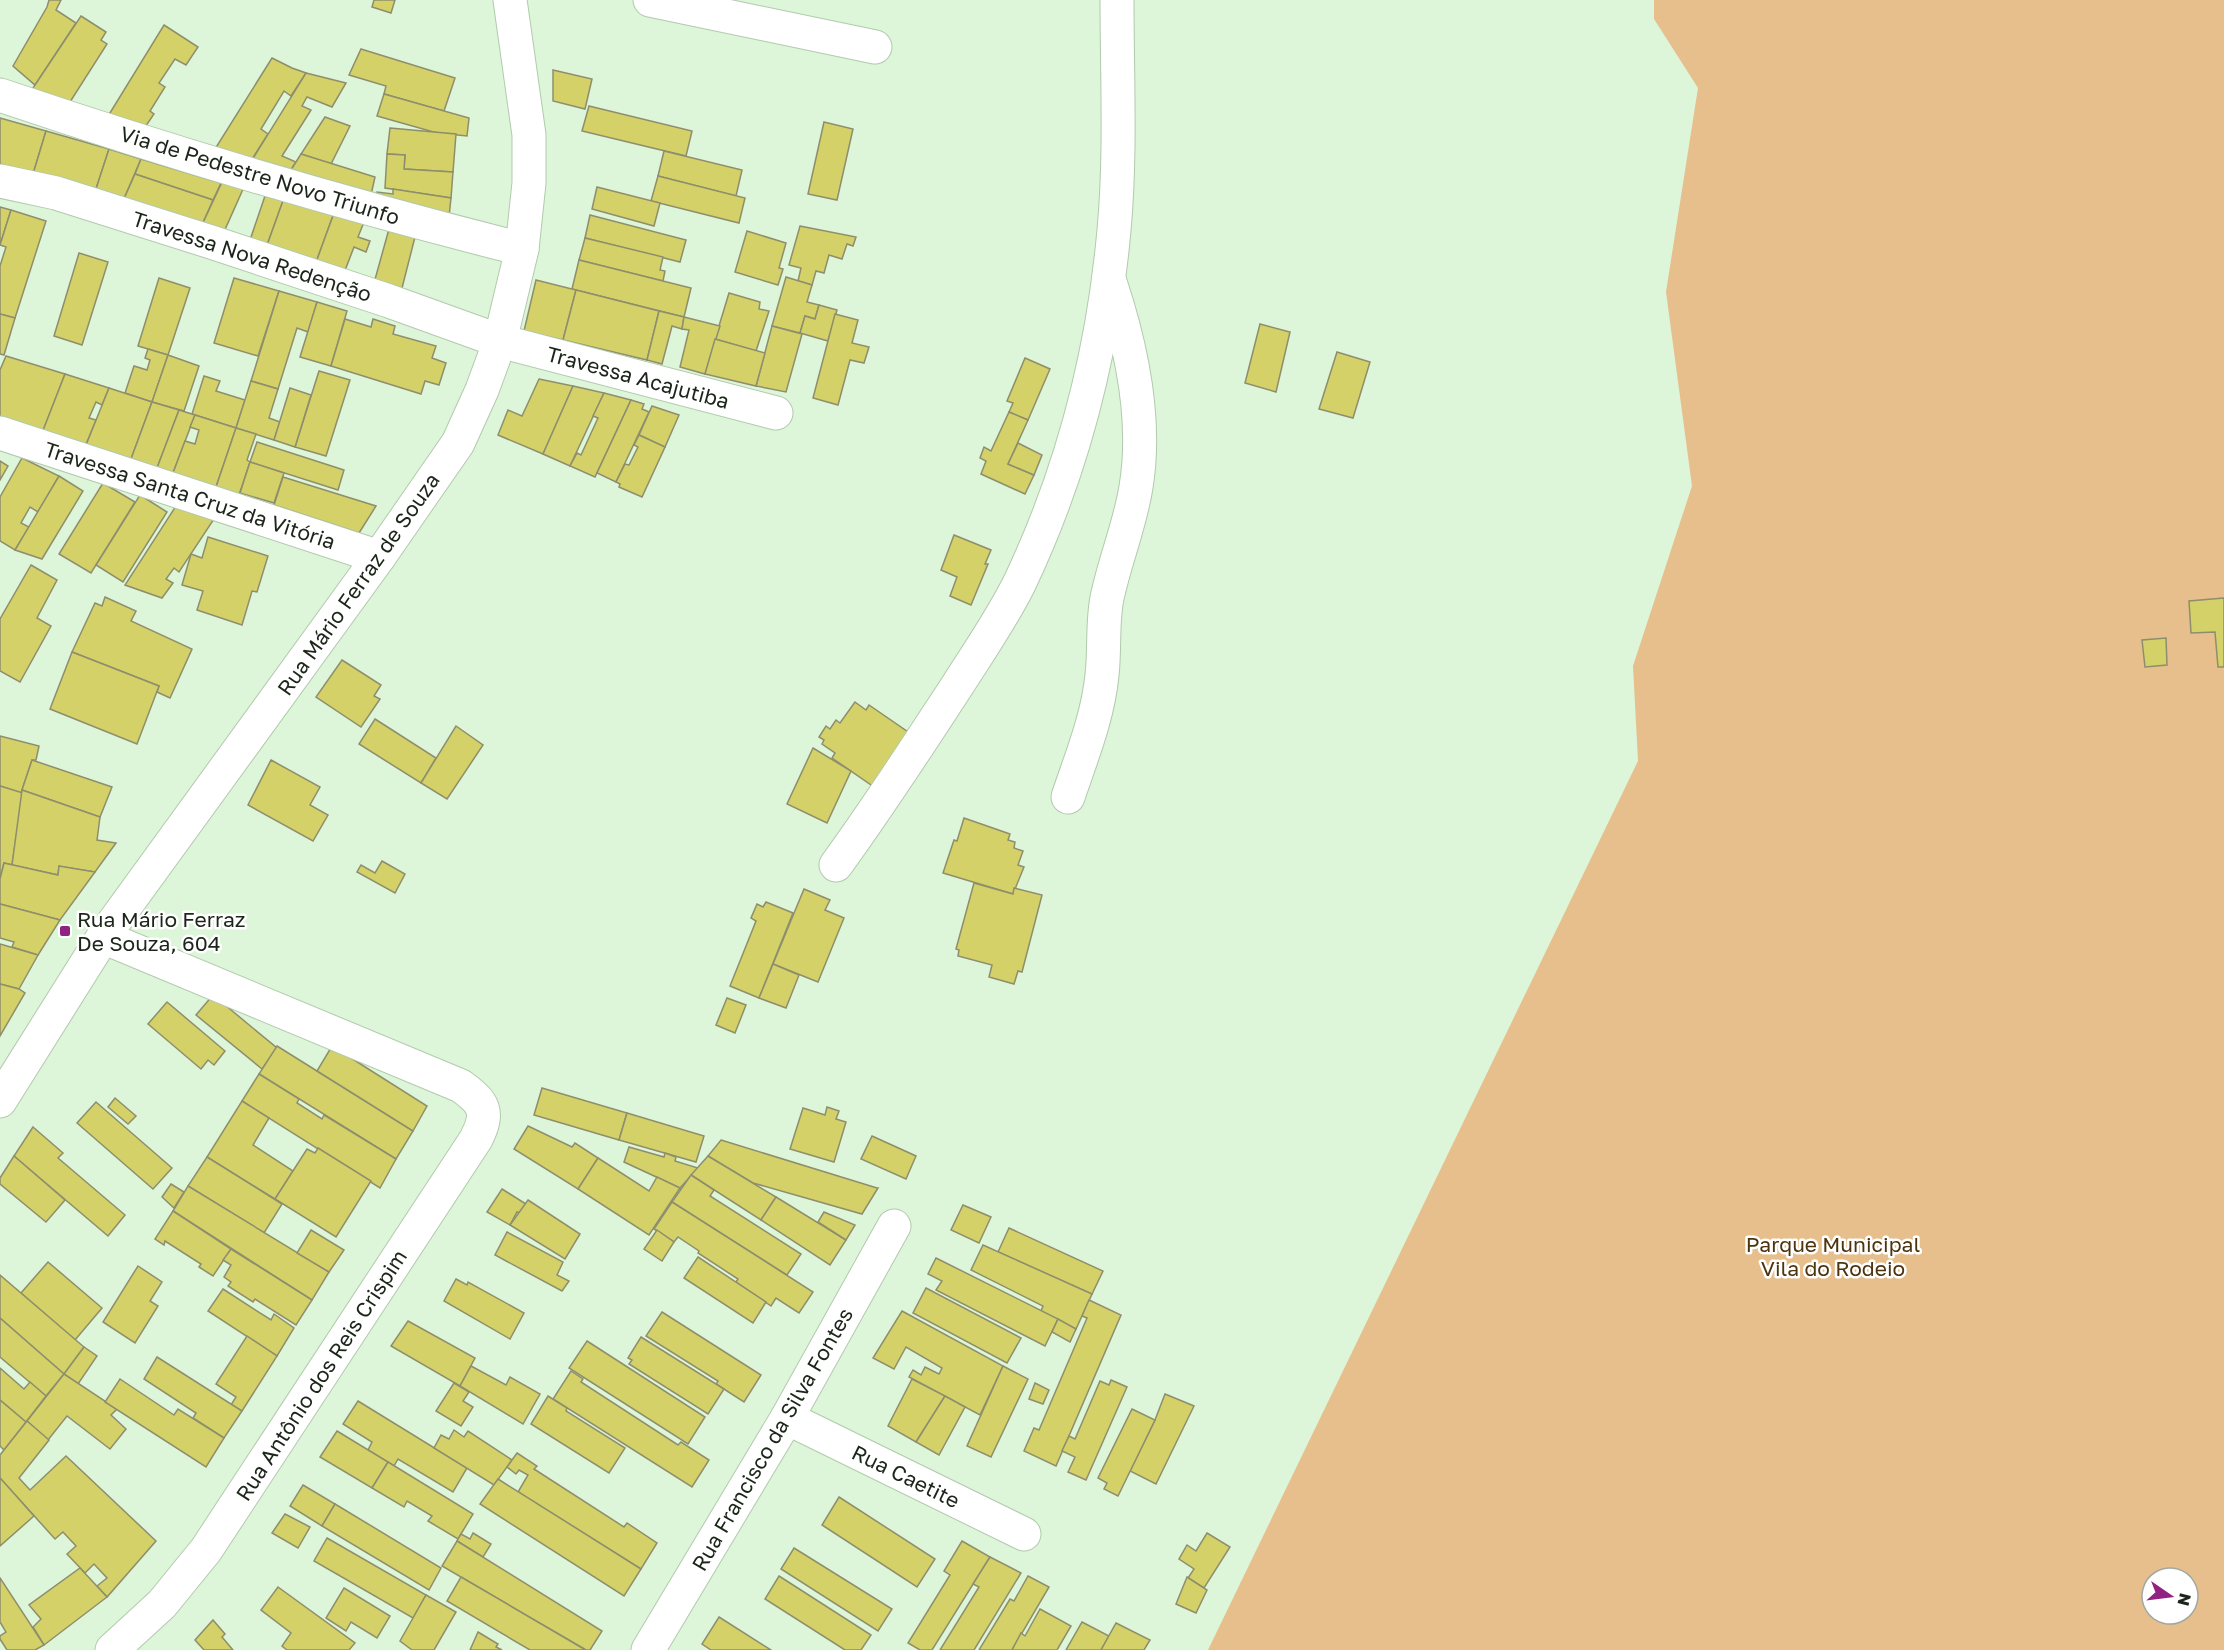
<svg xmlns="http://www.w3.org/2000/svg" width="2224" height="1650" font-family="'Golos Text',sans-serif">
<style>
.green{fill:#e6bf8c;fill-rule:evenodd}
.building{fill:#d4d168;stroke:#8e8e6d;stroke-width:1.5}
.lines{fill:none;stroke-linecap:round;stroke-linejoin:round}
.minor-casing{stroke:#b2caad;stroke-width:35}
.minor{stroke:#fff;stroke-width:33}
.poi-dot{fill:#922282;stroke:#fff;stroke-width:2}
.labels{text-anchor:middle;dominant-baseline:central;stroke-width:5;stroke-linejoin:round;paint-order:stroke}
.street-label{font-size:21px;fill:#1c251a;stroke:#fff}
.poi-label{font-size:21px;fill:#1c251a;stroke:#fff;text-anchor:start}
.park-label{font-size:21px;fill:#4d340e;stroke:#fff}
</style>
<rect width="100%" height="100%" fill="#ddf5d8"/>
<path class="green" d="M 1654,0 L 2224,0 L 2224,1650 L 1208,1650 L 1638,761 L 1633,666 L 1692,486 L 1666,292 L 1698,88 L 1654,19 ZM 2152,1578 L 2188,1578 L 2188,1614 L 2152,1614 Z"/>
<g class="building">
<polygon points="49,0 61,0 56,10 76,23 35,85 13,66 47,7"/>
<polygon points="374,0 395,0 391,13 372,7"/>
<polygon points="81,16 106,32 101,40 107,44 63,113 31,91"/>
<polygon points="164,25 198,47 186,65 175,59 159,83 165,87 150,111 154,114 137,139 105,121"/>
<polygon points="361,49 455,78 444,111 384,94 386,86 349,75"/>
<polygon points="272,58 292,68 306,73 291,96 284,91 261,129 268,134 247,167 215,149"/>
<polygon points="553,70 592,79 585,109 553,101"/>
<polygon points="306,73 346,83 332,107 307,97 302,106 311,110 282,156 296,162 284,181 249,165"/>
<polygon points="384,94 469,118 467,136 437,133 377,116"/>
<polygon points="589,106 692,131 686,156 582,131"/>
<polygon points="325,117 350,126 331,164 301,154"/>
<polygon points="0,118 46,131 33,174 0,164"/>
<polygon points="824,122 853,129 837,200 808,194"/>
<polygon points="390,128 456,134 453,172 404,169 405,155 387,154"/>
<polygon points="46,131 109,149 95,192 33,174"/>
<polygon points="109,149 141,159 123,201 95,192"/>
<polygon points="664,151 742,170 736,196 658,176"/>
<polygon points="301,154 375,177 369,204 284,181"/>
<polygon points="387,154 405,155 404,169 453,172 451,198 385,188"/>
<polygon points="141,159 221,183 213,200 135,174"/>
<polygon points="135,174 213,200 201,227 123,201"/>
<polygon points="658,176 745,198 739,223 651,201"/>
<polygon points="223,180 244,187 223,234 201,227"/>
<polygon points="597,187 660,203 654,226 592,209"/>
<polygon points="393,189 451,198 448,226 375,205 377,192 393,194"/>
<polygon points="266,193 284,198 266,248 249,243"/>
<polygon points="284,198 334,213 315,265 266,248"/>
<polygon points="0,207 11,210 0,245"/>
<polygon points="11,210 46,221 15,318 0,314 0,266 6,247 0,245"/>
<polygon points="334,213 364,222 358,237 370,241 366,252 354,247 344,273 315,265"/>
<polygon points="590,215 686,240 680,262 585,238"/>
<polygon points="800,226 856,237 853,246 847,244 842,259 829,255 824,273 816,271 812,285 798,281 801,268 789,265"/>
<polygon points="389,229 415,237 401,292 374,283"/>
<polygon points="747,231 786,243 779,268 783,269 778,285 735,272"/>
<polygon points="585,238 663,257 660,270 665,271 663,281 579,260"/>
<polygon points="79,253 108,262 82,345 54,336"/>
<polygon points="579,260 691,288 684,317 572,289"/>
<polygon points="786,277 812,285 807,302 819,305 815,319 805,316 800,333 772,326"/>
<polygon points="159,278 190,288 168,355 138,346"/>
<polygon points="234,278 279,291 258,356 214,343"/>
<polygon points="536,280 576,290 563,340 524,331"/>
<polygon points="576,290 659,311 647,360 563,340"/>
<polygon points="279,291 317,302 308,332 297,328 278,389 251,381"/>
<polygon points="729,293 760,302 759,309 769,311 756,351 715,339"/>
<polygon points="317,302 347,311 331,366 300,357"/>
<polygon points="819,305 837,310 828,341 800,333 805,316 815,319"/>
<polygon points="659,311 684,317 682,329 672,326 662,364 647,360"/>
<polygon points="0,314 15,318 4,355 0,354"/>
<polygon points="835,314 858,320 852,343 869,347 864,363 850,360 838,405 813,398"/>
<polygon points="684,317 720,326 705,374 680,367 689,330 682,329"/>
<polygon points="345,319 371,327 373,319 395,326 393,334 436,346 432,358 446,363 439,385 425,381 421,394 331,366"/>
<polygon points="1260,324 1290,332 1276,392 1245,383"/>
<polygon points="772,326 802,334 786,392 756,386"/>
<polygon points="715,339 765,353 756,386 705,374"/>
<polygon points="148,349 168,355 152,402 125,393 134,366 147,370 150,360 145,358"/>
<polygon points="1337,352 1370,362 1353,418 1319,409"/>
<polygon points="168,355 199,366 184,411 152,402"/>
<polygon points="6,356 65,374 43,431 0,418 0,370"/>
<polygon points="1025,358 1050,369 1028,420 1009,412 1013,403 1007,401"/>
<polygon points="319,371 350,380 326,456 295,447"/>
<polygon points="65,374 109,388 102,405 96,402 89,418 96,420 85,447 42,433"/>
<polygon points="204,376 220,381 216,391 245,400 236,428 192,414"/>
<polygon points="539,379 573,386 543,454 498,435 508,410 522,416"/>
<polygon points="251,381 278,389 269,418 280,422 274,440 236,428"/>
<polygon points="573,386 604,393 570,466 543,454"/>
<polygon points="109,388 152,402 131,459 86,445"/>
<polygon points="290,388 311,395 295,447 274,440"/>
<polygon points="604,393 631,400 595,477 570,466 577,453 581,455 598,418 593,416"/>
<polygon points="631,400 644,404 642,409 649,412 616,482 597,473"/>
<polygon points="152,402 179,410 157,468 131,459"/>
<polygon points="652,406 679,415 665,447 639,435"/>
<polygon points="179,410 195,415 173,473 157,468"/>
<polygon points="1009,412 1028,420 1008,464 1034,475 1025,494 981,474 986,461 980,458 984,447 991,451"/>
<polygon points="195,415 236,428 216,487 173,473 185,441 195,444 199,430 190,427"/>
<polygon points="236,428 256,434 247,460 250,462 239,495 216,487"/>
<polygon points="639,435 665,447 642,497 619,487 620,484 616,482 625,464 629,465 638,447 634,445"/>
<polygon points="257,442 344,470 338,490 250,462"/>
<polygon points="1018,443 1042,455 1034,475 1008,464"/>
<polygon points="22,458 59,476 38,512 30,507 21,523 29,527 15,550 0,541 0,497"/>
<polygon points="0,461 8,466 0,480"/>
<polygon points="250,462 284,473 274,503 240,493"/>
<polygon points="59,476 83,491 42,559 15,550"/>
<polygon points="283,477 376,506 359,533 274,505"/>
<polygon points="103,483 135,502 91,573 59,554"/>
<polygon points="140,495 167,512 123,582 96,565"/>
<polygon points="176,506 214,519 179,572 174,568 166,579 173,583 162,598 125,585"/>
<polygon points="954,535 991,550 985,564 988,564 971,605 950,596 957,577 941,570"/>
<polygon points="208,537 268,556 257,592 252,591 242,625 197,610 203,591 182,585 191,554 202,558"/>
<polygon points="31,565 57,580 37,618 51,626 20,682 0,671 0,619"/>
<polygon points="105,597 136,611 131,621 192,649 170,698 157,692 159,686 72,652 95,603 102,606"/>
<polygon points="2224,598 2224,667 2218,667 2215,632 2191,633 2189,601"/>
<polygon points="2166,638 2167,665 2145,667 2142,640"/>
<polygon points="72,652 159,686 137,744 50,709"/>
<polygon points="342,660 381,685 374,696 380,699 361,727 316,697"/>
<polygon points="855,702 866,710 869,705 911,734 874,787 832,758 835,753 822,744 824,740 819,737 826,726 830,729 836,720 840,723"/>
<polygon points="375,719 436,758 421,783 359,744"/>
<polygon points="456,726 483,745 447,799 421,783"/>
<polygon points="0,736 39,746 36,760 32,760 21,793 0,786"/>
<polygon points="813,748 851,771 827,823 787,804"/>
<polygon points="32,760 112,787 100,817 22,790"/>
<polygon points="271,760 320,787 310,805 328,815 313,841 248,805"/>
<polygon points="0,786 23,793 12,865 4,863 0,879"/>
<polygon points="22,790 100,817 97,840 116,843 95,872 59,866 58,875 12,865"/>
<polygon points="964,818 1010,834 1008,840 1015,842 1014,848 1023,851 1018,865 1024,867 1013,894 943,873 954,840 957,841"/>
<polygon points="382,861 405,874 395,893 357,872 361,865 375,873"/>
<polygon points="4,863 58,875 59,866 95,872 60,920 0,904 0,879"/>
<polygon points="974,883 1013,894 1014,888 1042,895 1022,972 1018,971 1014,984 989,977 992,965 958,956 959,950 956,949"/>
<polygon points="804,889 830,900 825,910 844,918 818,982 773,964"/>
<polygon points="766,902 793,913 759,998 730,986 756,921 751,918 757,904 763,907"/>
<polygon points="0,904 60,920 38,955 12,947 14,942 0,938"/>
<polygon points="0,944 38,955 19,989 0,984"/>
<polygon points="773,964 799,975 786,1008 759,998"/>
<polygon points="0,984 19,989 25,993 0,1036"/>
<polygon points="213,995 277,1048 262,1069 196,1015"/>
<polygon points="727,998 746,1005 735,1033 716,1025"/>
<polygon points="167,1002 225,1051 214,1065 208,1060 201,1069 148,1024"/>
<polygon points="277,1046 413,1131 396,1159 259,1074"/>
<polygon points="332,1046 427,1106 413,1131 317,1071"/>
<polygon points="259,1074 299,1099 297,1103 322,1119 324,1115 396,1159 380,1188 242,1101"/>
<polygon points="542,1088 627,1113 619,1140 534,1115"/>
<polygon points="115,1098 136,1116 128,1124 108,1107"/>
<polygon points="242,1101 269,1118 253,1145 293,1171 275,1199 207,1157"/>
<polygon points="96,1102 172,1168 153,1189 77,1123"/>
<polygon points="827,1107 839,1111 836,1119 846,1122 834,1162 790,1149 803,1108 825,1115"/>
<polygon points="627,1113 704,1136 696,1162 619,1140"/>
<polygon points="528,1126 572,1147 575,1143 598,1158 578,1189 514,1149"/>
<polygon points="33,1127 63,1153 58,1158 125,1215 108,1236 14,1156"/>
<polygon points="872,1136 916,1156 906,1179 861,1159"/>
<polygon points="721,1140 877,1188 878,1188 862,1214 753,1183 708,1156"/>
<polygon points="629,1147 664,1157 665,1153 676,1157 675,1161 698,1168 680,1188 624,1162"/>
<polygon points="318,1148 371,1181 336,1237 275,1199 307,1149 315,1153"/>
<polygon points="14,1156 65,1200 46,1222 0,1184 0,1178"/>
<polygon points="708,1156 776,1197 761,1220 691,1175"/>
<polygon points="207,1157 282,1204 264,1233 188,1186"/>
<polygon points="598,1158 649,1191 657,1177 680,1188 649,1235 578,1189"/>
<polygon points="691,1175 714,1190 710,1196 801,1254 787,1275 672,1202"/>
<polygon points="171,1184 184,1192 174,1208 162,1197"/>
<polygon points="188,1186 329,1272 312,1300 173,1211"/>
<polygon points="502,1189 526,1204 520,1213 517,1212 510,1225 487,1212"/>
<polygon points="776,1197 846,1240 830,1265 761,1220"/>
<polygon points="528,1200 580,1234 565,1259 510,1225"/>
<polygon points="672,1202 813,1292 799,1313 776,1298 771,1306 736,1282 738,1279 698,1253 699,1251 678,1237 674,1242 654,1229"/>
<polygon points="963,1205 991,1217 979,1243 951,1230"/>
<polygon points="173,1211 231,1249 213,1276 199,1267 201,1264 165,1241 164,1245 155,1239"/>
<polygon points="824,1212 855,1225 846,1240 818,1222"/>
<polygon points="1009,1228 1103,1271 1092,1294 998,1252"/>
<polygon points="311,1230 344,1250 329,1272 297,1253"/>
<polygon points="657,1230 674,1242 662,1261 644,1249"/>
<polygon points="507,1232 563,1262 557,1275 569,1281 562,1291 495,1255"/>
<polygon points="983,1245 1092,1294 1076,1329 1041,1311 1043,1306 971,1270"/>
<polygon points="231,1249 312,1300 296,1325 255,1299 253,1302 228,1286 231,1282 224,1277 231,1265 223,1260"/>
<polygon points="698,1257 766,1302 753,1323 684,1278"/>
<polygon points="936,1258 1058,1319 1045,1346 936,1290 942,1281 928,1274"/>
<polygon points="48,1262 102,1308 75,1340 21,1293"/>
<polygon points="138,1266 162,1282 150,1301 158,1306 135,1343 103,1322"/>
<polygon points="0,1275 84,1347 64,1374 0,1318"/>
<polygon points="456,1279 467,1285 468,1282 524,1313 510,1339 444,1301"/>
<polygon points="926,1288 1021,1338 1007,1363 913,1313"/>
<polygon points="223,1289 271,1320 274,1314 294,1328 277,1356 208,1311"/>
<polygon points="1089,1300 1121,1315 1056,1466 1024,1451 1034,1428 1039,1430 1087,1318 1082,1316"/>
<polygon points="902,1311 1003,1366 980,1415 909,1377 913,1370 921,1375 925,1367 939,1374 942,1368 906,1347 894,1369 873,1358"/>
<polygon points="662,1312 761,1375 744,1402 716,1384 718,1381 646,1336"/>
<polygon points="0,1318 64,1374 46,1396 0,1357"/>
<polygon points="1058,1319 1076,1329 1070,1342 1052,1332"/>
<polygon points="408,1321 475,1358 460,1386 391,1346"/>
<polygon points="247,1336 277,1356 242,1411 231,1405 236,1397 216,1384"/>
<polygon points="641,1337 724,1389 708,1414 629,1364 632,1360 628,1358"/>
<polygon points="587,1341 705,1417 688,1444 569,1368"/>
<polygon points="84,1347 97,1356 78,1384 64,1374"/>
<polygon points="157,1357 242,1411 224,1438 193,1418 196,1413 144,1379"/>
<polygon points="471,1366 506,1385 510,1377 540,1394 523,1424 460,1386"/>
<polygon points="1003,1366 1028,1379 991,1457 967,1446"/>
<polygon points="0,1368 24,1389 30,1382 46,1396 26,1422 0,1400"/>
<polygon points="571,1371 583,1379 581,1382 678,1445 681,1442 709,1460 692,1487 553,1399"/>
<polygon points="64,1374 117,1409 111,1415 126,1429 110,1449 67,1416 48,1440 27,1421"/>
<polygon points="120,1379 174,1415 178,1409 224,1438 206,1467 105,1402"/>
<polygon points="912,1379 945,1396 916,1442 888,1426"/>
<polygon points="1111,1380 1127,1387 1086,1480 1068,1472 1075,1457 1062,1451 1069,1436 1075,1439 1100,1381 1109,1385"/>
<polygon points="454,1383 469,1392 463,1401 473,1407 461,1426 436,1411"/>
<polygon points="1035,1383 1049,1390 1043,1404 1029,1399"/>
<polygon points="1165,1394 1194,1406 1156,1484 1130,1471 1155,1420"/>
<polygon points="548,1396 567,1408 566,1411 625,1448 609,1473 531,1424"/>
<polygon points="945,1396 965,1407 939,1455 916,1442"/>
<polygon points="0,1400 26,1422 4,1450 0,1446"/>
<polygon points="358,1401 467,1468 453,1492 398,1459 394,1466 368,1450 372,1442 343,1424"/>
<polygon points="1132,1409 1155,1420 1118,1496 1104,1489 1107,1483 1098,1478"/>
<polygon points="27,1421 49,1440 19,1478 30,1490 66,1456 156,1541 107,1597 97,1586 107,1578 94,1564 85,1573 67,1554 76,1546 63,1532 55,1539 0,1478 0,1455"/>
<polygon points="454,1430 464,1437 468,1431 512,1460 494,1485 434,1448 441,1435 449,1439"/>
<polygon points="337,1431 388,1462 372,1488 320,1457"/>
<polygon points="517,1453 537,1466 534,1469 624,1527 627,1523 657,1543 641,1569 518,1492 528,1475 519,1470 516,1474 507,1467"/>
<polygon points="388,1462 473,1514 458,1539 428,1521 432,1516 407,1501 404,1507 372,1488"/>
<polygon points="0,1478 34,1516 0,1546"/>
<polygon points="498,1479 641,1569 624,1596 480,1504"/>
<polygon points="303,1485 335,1504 322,1526 290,1506"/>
<polygon points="839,1497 935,1559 917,1587 822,1525"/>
<polygon points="335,1504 441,1568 429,1590 322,1526"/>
<polygon points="285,1514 310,1527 298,1548 272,1533"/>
<polygon points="473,1533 491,1544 483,1557 457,1541 461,1534 470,1539"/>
<polygon points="1207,1533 1230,1547 1204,1588 1188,1578 1194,1569 1179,1559 1187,1545 1196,1551"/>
<polygon points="327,1538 426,1595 413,1618 314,1561"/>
<polygon points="457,1541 602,1631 590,1650 586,1650 442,1566"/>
<polygon points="962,1541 990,1557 932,1650 920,1650 908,1643 950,1575 944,1571"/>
<polygon points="794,1548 892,1609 878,1631 781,1569"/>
<polygon points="990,1557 1021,1573 974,1650 940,1650 979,1587 973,1584"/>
<polygon points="80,1568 107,1597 44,1645 33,1627 41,1619 29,1605"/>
<polygon points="779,1576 871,1635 861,1650 845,1650 765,1599"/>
<polygon points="1028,1576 1049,1587 1012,1650 979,1650 1010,1599 1014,1601"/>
<polygon points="461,1577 584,1649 583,1650 530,1650 447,1601"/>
<polygon points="1187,1577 1207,1590 1196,1613 1176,1604"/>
<polygon points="0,1578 44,1645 35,1650 7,1650 0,1639 0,1636 6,1632 0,1622"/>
<polygon points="278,1587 355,1643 349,1650 287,1650 282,1646 291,1633 261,1610"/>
<polygon points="344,1588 390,1616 377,1638 351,1622 346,1631 326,1618"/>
<polygon points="426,1595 456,1612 434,1650 412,1650 400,1641"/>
<polygon points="1040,1609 1071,1626 1057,1650 1012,1650 1021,1633 1025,1636"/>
<polygon points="719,1617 771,1650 711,1650 702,1644"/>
<polygon points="213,1620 225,1634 222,1637 233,1650 204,1650 195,1640"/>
<polygon points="1082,1622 1109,1636 1101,1650 1066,1650"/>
<polygon points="1116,1623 1150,1640 1144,1650 1101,1650"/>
<polygon points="478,1632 498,1644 496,1647 502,1650 470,1650"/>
</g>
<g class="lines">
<g class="minor-casing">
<g id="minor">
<polyline points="650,0 875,47"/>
<path d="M 0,95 C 172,153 346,205 522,249"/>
<polyline points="0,181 56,193 211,242 389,301 500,341 776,413"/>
<polyline points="0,433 379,557"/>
<path d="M 1068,797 C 1081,758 1098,717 1102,675 C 1105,649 1102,623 1107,598 C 1115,560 1130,525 1136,487 C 1147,421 1131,345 1110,282"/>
<path d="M 836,865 C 879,806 917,747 957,686 C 978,653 1003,617 1020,582 C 1073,470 1103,353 1114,230 C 1121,155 1117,75 1117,0"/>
<path d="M 103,937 L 461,1086 C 484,1103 490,1111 476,1139 L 206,1550 L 162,1604 L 112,1650"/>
<polyline points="0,1101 103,937 379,557 458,443 482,390 500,341 522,249 529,183 529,135 510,0"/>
<polyline points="787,1418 1024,1534"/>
<polyline points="648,1650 787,1418 894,1226"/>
</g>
</g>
<use href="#minor" class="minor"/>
</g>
<rect class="poi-dot" x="59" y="925" width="12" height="12" rx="3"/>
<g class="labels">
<g class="street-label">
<text transform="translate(260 175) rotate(17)">Via de Pedestre Novo Triunfo</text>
<text transform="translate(252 256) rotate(18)">Travessa Nova Redenção</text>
<text transform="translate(638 377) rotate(15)">Travessa Acajutiba</text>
<text transform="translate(190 495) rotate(18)">Travessa Santa Cruz da Vitória</text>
<text transform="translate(358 584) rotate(-55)">Rua Mário Ferraz de Souza</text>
<text transform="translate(321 1375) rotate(-57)">Rua Antônio dos Reis Crispim</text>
<text transform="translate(772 1439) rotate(-60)">Rua Francisco da Silva Fontes</text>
<text transform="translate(906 1476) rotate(26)">Rua Caetite</text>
</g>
<g class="poi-label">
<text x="77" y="919">Rua Mário Ferraz<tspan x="77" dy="24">De Souza, 604</tspan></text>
</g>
<g class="park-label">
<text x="1833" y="1244">Parque Municipal<tspan x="1833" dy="24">Vila do Rodeio</tspan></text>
</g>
</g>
<g transform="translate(2170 1596) rotate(104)"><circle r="28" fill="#ffffff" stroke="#a4a8a3" stroke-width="1.5"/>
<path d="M0-4.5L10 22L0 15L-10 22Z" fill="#922282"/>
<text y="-9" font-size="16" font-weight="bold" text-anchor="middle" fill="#1c251a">N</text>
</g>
</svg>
